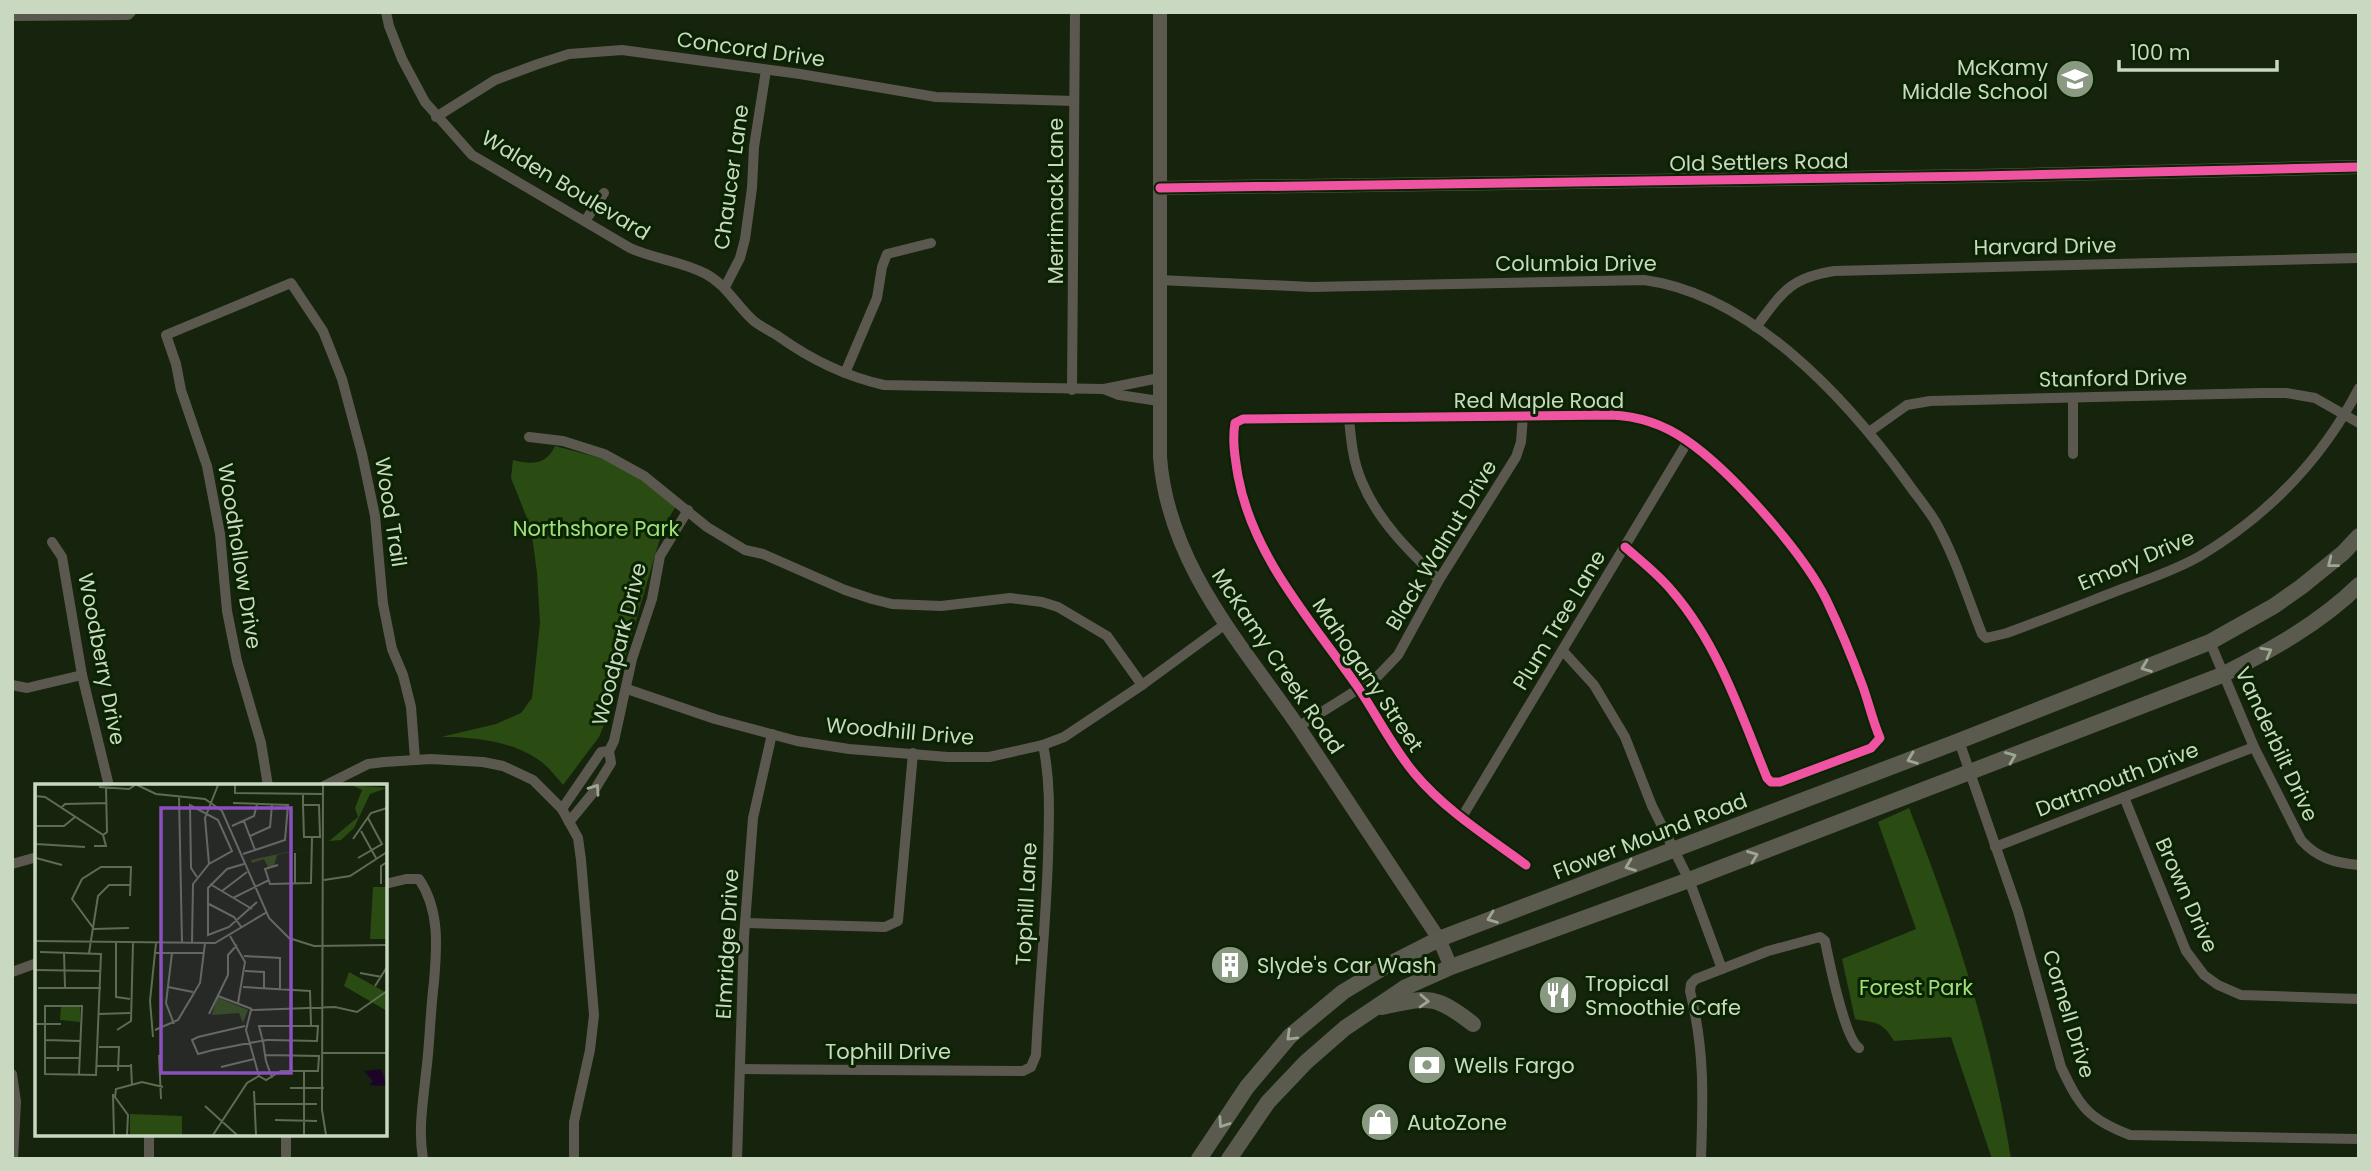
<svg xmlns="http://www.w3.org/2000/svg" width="2371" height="1171" font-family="Poppins,sans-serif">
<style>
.green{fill:#2a4c13}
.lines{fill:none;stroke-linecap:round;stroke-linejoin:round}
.minor{stroke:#5b594f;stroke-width:10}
.tertiary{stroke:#5b594f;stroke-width:14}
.secondary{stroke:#5b5a4e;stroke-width:16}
.cycleway-casing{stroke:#0a2300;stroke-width:13}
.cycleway{stroke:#f153a3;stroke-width:9}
.oneway{stroke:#9da693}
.labels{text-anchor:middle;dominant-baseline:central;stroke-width:6;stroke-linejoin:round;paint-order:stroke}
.street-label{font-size:21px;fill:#c9d9c1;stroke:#0a2300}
.poi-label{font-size:21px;fill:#c9d9c1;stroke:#0a2300;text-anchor:start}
.park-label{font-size:21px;fill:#9fe07b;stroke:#0a2300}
.inset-road{fill:none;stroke:#5e6c55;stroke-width:2}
.view{fill:#8b4fbf;fill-opacity:0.15;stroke:#8b4fbf;stroke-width:3.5}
.inset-edge{fill:none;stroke:#c9d9c1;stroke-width:3.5}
</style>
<rect width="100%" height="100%" fill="#16230d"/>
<g class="green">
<path d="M 555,446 L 608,460 L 640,478 L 676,506 L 664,526 L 656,552 L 609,713 L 599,737 L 563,785 C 557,778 551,770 544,764 C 516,741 476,737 441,737 L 496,724 L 521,713 L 532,698 L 540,623 L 537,573 L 531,528 L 511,478 L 513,460 C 532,465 546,465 555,446 Z"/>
<path d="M 1909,808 C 1954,921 1992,1038 2011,1159 L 1992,1159 L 1951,1037 L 1894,1041 C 1882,1020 1874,1023 1855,1019 L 1842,959 L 1916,929 L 1878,822 Z"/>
</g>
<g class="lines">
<g class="minor">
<path d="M 386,12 L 389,26 L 402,59 L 425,102 L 472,155 L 630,248 C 654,259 682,261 706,274 C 727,285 737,307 755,322 C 762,327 770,331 778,336 C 810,359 844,376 884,385 L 1104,389 L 1159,378"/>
<polyline points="12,16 128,15 131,12"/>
<polyline points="436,117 495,80 538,64 569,54 622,50 800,74 936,97 1074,101"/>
<polyline points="585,221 604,193"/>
<path d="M 1159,280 L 1312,287 L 1644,280 C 1751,294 1847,399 1907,482 C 1916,495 1927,508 1935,521 C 1955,556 1967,596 1982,634 L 1986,638 L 2007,633 C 2045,619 2083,604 2122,589 C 2148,579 2176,570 2200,556 C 2268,515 2323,458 2359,388"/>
<polyline points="725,287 740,258 745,239 752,188 754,147 766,70"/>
<path d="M 1756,327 C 1782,293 1789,278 1834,271 L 2359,258"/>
<polyline points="845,373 877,298 882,267 887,254 931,243"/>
<polyline points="1104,389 1119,395 1159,401"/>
<polyline points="1072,390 1075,12"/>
<polyline points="2073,398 2073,454"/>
<path d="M 1349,419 C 1351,440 1353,462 1362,482 C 1378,521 1410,552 1439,580"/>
<polyline points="1869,432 1907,405 1930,401 2262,393 2286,393 2315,398 2359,423"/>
<polyline points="529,437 563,441 604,454 644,476 707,527 745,550 763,554 845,590 872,599 892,604 941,606 1010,598 1042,602 1058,607 1107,636 1142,685"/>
<polyline points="52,542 62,557 82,675 109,786"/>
<path d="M 2210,642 L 2254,747 L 2301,840 C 2317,858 2335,863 2359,865"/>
<polyline points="1563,651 1594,685 1625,737 1652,806 1689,880 1722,969"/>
<polyline points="12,685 27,688 82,675"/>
<polyline points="627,689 715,719 797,741 849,749 948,757 989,757 1043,745 1064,737 1142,685 1224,625"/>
<polyline points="1298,727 1376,678 1398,655 1439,580 1516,457 1521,442 1523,416"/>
<path d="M 1959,741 L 2018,911 L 2061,1067 C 2080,1107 2088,1119 2130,1135 L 2359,1139"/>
<polyline points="268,786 261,743 237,661 227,611 220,534 207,466 181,390 176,364 166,335 291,283 323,331 342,379 362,454 375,516 383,604 392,649 403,675 411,707 415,759"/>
<polyline points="324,786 368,764 384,762 431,759 483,762 503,766 533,780 562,809 578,838 581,860 594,1015 590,1050 574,1122 574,1159"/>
<polyline points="2124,797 2186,951 2204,975 2218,985 2241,995 2359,999"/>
<polyline points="562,809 601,752 609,751"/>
<polyline points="1462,817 1688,441"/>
<polyline points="569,822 592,794 611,763 609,751 614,741 632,659 652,599 660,556 688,510"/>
<polyline points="1995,847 2254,747"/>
<polyline points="12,864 37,857"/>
<path d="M 1526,865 C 1488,837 1445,810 1415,774 C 1392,747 1377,715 1357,686 C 1311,620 1253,557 1238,476 C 1235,458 1232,440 1235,423 L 1243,419 L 1611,415 C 1638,416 1663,424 1686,440 C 1730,470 1802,551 1826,599 C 1840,628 1852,657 1863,687 C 1869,704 1873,722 1880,738 L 1871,748 L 1780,782 L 1771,782 L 1767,778 C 1741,714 1718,644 1672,591 C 1658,574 1641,561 1625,547"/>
<path d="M 385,884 L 406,879 L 419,879 C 440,910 437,947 434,982 C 430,1013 430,1043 426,1073 C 423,1103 418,1129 423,1159"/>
<polyline points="746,923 885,927 898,921 913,753"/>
<polyline points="12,972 37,963"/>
<path d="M 740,1069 L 1023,1071 L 1031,1067 L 1036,1055 C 1039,989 1046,923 1048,857 C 1049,819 1051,783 1043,745"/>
<polyline points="12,1074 16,1102 13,1159"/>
<polyline points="149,1134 149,1159"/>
<polyline points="286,1134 286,1159"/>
<polyline points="737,1159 744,937 753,818 772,734"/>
<path d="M 1701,1159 C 1703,1098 1705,1051 1690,991 L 1691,984 L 1696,979 L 1768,951 L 1820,937 L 1825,941 C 1829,961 1845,1039 1859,1048"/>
</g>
<g class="tertiary">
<path d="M 1160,12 L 1160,457 C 1168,565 1242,644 1300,729 C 1347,799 1392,869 1439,939 L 1451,967"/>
<polyline points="1160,188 1978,176 2359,167"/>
</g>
<g class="secondary">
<path d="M 1382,1007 C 1428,997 1434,994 1473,1024"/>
<polyline points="1199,1159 1247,1087 1290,1036 1343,992 1386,966 1439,939 1959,741 2210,642 2274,606 2301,587 2343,553 2359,536"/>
<path d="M 1229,1159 L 1268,1102 L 1306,1062 L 1345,1028 L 1406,987 L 1451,967 L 1689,880 L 2222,675 C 2271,650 2319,624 2359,585"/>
</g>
<g class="cycleway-casing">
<g id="cycleway">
<polyline points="1160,188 1978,176 2359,167"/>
<path d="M 1526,865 C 1488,837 1445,810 1415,774 C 1392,747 1377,715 1357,686 C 1311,620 1253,557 1238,476 C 1235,458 1232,440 1235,423 L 1243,419 L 1611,415 C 1638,416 1663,424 1686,440 C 1730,470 1802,551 1826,599 C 1840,628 1852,657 1863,687 C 1869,704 1873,722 1880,738 L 1871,748 L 1780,782 L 1771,782 L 1767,778 C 1741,714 1718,644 1672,591 C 1658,574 1641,561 1625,547"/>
</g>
</g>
<use href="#cycleway" class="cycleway"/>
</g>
<defs><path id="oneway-chevron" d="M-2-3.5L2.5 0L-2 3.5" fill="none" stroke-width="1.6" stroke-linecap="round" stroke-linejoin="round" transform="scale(1.75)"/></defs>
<g class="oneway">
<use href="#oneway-chevron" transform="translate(2332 563) rotate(142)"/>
<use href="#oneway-chevron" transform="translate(2267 652) rotate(-29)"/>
<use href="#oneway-chevron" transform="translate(2146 667) rotate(159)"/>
<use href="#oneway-chevron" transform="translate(2011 757) rotate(-22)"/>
<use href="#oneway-chevron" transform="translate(1912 759) rotate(159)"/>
<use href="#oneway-chevron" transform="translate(595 789) rotate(-55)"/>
<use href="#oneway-chevron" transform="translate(1753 856) rotate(-21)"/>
<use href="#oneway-chevron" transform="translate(1630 866) rotate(159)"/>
<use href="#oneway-chevron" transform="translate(1492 918) rotate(159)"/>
<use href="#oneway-chevron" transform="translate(1424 1001) rotate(3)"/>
<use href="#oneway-chevron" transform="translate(1291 1036) rotate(136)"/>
<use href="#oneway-chevron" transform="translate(1223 1123) rotate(124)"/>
</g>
<defs>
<g id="school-disc" transform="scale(2.0125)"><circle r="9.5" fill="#8a9982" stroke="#0a2300"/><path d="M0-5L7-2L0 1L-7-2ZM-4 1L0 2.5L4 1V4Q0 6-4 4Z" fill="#fff"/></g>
<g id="building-disc" transform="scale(2.0125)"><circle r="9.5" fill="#8a9982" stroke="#0a2300"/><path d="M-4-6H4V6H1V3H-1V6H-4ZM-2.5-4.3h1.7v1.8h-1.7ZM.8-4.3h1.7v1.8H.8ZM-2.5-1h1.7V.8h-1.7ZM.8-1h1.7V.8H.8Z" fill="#fff"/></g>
<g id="restaurant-disc" transform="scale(2.0125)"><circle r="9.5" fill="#8a9982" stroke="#0a2300"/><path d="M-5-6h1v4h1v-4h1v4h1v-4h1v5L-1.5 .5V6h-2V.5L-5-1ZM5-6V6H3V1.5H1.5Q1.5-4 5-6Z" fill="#fff"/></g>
<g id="bank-disc" transform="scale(2.0125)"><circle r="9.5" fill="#8a9982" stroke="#0a2300"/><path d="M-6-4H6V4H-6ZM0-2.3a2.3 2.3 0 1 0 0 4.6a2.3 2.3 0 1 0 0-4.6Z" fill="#fff"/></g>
<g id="shop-disc" transform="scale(2.0125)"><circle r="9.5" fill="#8a9982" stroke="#0a2300"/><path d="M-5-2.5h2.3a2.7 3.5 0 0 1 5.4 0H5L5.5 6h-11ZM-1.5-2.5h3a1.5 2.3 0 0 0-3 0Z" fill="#fff"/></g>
</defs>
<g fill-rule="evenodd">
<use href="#school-disc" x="2075" y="79"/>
<use href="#building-disc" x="1230" y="965"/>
<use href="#restaurant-disc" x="1558" y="995"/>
<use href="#bank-disc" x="1427" y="1065"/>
<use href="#shop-disc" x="1380" y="1122"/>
</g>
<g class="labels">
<g class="street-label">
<text transform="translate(751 49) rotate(8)">Concord Drive</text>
<text transform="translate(1759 162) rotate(-1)">Old Settlers Road</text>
<text transform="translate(731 177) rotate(-82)">Chaucer Lane</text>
<text transform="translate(566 185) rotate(31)">Walden Boulevard</text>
<text transform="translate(1055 201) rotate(-90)">Merrimack Lane</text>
<text transform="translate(2045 246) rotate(-1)">Harvard Drive</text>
<text x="1576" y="263">Columbia Drive</text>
<text transform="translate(2113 378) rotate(-1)">Stanford Drive</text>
<text x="1539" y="400">Red Maple Road</text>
<text transform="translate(391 512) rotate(81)">Wood Trail</text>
<text transform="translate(1441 545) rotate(-59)">Black Walnut Drive</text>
<text transform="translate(240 556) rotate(81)">Woodhollow Drive</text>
<text transform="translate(2136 560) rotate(-23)">Emory Drive</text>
<text transform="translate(1559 620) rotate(-59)">Plum Tree Lane</text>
<text transform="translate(619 644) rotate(-76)">Woodpark Drive</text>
<text transform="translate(102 659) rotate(79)">Woodberry Drive</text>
<text transform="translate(1278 661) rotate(56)">McKamy Creek Road</text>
<text transform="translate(1368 675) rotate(56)">Mahogany Street</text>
<text transform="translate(900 731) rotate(5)">Woodhill Drive</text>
<text transform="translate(2277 744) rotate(65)">Vanderbilt Drive</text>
<text transform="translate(2117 779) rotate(-21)">Dartmouth Drive</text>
<text transform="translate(1650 836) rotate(-21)">Flower Mound Road</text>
<text transform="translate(2187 895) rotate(66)">Brown Drive</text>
<text transform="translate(1026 904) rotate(-87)">Tophill Lane</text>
<text transform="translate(727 944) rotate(-87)">Elmridge Drive</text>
<text transform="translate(2069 1014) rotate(73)">Cornell Drive</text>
<text x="888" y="1051">Tophill Drive</text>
</g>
<g class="poi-label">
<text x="2048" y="67" text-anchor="end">McKamy<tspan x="2048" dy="24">Middle School</tspan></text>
<text x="1257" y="965">Slyde's Car Wash</text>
<text x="1585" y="983">Tropical<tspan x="1585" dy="24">Smoothie Cafe</tspan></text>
<text x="1454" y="1065">Wells Fargo</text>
<text x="1407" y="1122">AutoZone</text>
</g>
<g class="park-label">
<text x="596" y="528">Northshore Park</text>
<text x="1916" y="987">Forest Park</text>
</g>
</g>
<g transform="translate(35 784)">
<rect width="352" height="352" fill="#16230d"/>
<path d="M 317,1 L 352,4 L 335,10 L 319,44 L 306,56 L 294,57 L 323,33 L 320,24 L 327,6 ZM 276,63 L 242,71 L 239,82 L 233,83 L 229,75 L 217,79 L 216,76 ZM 338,103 L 352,103 L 352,155 L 335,155 ZM 314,188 L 352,209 L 352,227 L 309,202 ZM 182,213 L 213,226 L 208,239 L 204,229 L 177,231 ZM 26,222 L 45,222 L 45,238 L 25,236 ZM 95,330 L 147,332 L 147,351 L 95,351 Z" fill="#2a4c13"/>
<path d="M 346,285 L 352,302 L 334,301 L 338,297 L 329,287 Z" fill="#1e0328"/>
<path class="inset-road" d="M 102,1 L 121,10 L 170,15 L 187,27 L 234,134 L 254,154 L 279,162 L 352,161M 200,1 L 200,9 L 288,10M 288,1 L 287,326 L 291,351M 64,3 L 94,5 L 100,1M 268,10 L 268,21 L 269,53 L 285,53 L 284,21 L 268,21M 0,12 L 10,13 L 68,51 L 71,62 L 59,62M 144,12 L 147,159M 198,19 L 253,21 L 250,56 L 208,70M 26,24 L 30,20 L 72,19M 209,37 L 220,66M 1,42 L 29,42 L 40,33M 197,42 L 219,32 L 222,20M 326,47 L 341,74M 68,51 L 72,48 L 71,4M 215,52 L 235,43 L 237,21M 318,55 L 336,29 L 352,24M 1,60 L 50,63M 260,69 L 260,99M 1,74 L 27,81M 323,74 L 347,60 L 333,34M 174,80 L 170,34 L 183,1M 209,80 L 192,85 L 173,104 L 173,151 L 194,143 L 222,118M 243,81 L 230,85 L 235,100 L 276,99 L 277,54M 289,96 L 315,92 L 352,68M 175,100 L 217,125M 346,100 L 346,82 L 352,78M 187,107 L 212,88M 198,114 L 234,96M 172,119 L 199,133 L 207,144M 0,138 L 1,1M 94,144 L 59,145 L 37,115 L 47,95 L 66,83 L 96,83 L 95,112M 195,152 L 210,178 L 203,219M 0,157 L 180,159 L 232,128M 81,159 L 81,213 L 95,215M 157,159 L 158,100 L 174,80 L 197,67 L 183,36 L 155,21 L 156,84 L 162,93M 5,168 L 66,170 L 61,291 L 10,290 L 10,222 L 47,222 L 44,290M 29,168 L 30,204M 54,169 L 63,112 L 74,101 L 96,101M 121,169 L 169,169M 137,169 L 131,219 L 139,240M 209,172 L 245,174 L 245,206M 0,186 L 66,187M 210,187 L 229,188 L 229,205M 325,189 L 347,193M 340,202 L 352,183M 133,203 L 158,208M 208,203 L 275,207 L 276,241M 3,204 L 66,204M 183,212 L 217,225M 64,230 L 95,229M 174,230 L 193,191 L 193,171 L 202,161M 0,240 L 26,240M 210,242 L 163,253 L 157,256 L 163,270 L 178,266 L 194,263 L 209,260 L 226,257 L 228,257 L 231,256 L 234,256 L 282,257 L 283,242 L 224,242 L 227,254 L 228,257 L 230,271 L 231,277 L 237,294M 82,246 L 96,237 L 98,159M 120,246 L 143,236 L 165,199 L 170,159M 118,253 L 115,217 L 121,159M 10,256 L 46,257M 64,263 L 84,263 L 83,287M 287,269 L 352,269M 124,271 L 126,315M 9,274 L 44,274M 96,280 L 97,302M 61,282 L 96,282M 186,283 L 219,275M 269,288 L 269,351M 224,292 L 211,246 L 216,226 L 300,223 L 322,228 L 352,207M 224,292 L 231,296 L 246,287 L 283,287 L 284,272 L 230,271M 255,304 L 289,304M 219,307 L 221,351M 78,310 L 79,351M 219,320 L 282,320M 170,322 L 202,351M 240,336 L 282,337M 92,351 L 93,331 L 80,313 L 81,305 L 107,298 L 128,303M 178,351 L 212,299 L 224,292"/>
<path class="view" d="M 126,24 L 256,24 L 256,289 L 126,289 Z"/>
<rect width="352" height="352" class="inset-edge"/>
</g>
<rect width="2371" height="1171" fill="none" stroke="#c9d9c1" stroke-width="28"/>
<path d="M2119 60v10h158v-10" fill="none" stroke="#c9d9c1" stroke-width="3.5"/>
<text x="2130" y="60" font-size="21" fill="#c9d9c1" stroke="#0a2300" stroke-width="5" paint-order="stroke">100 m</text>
</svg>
